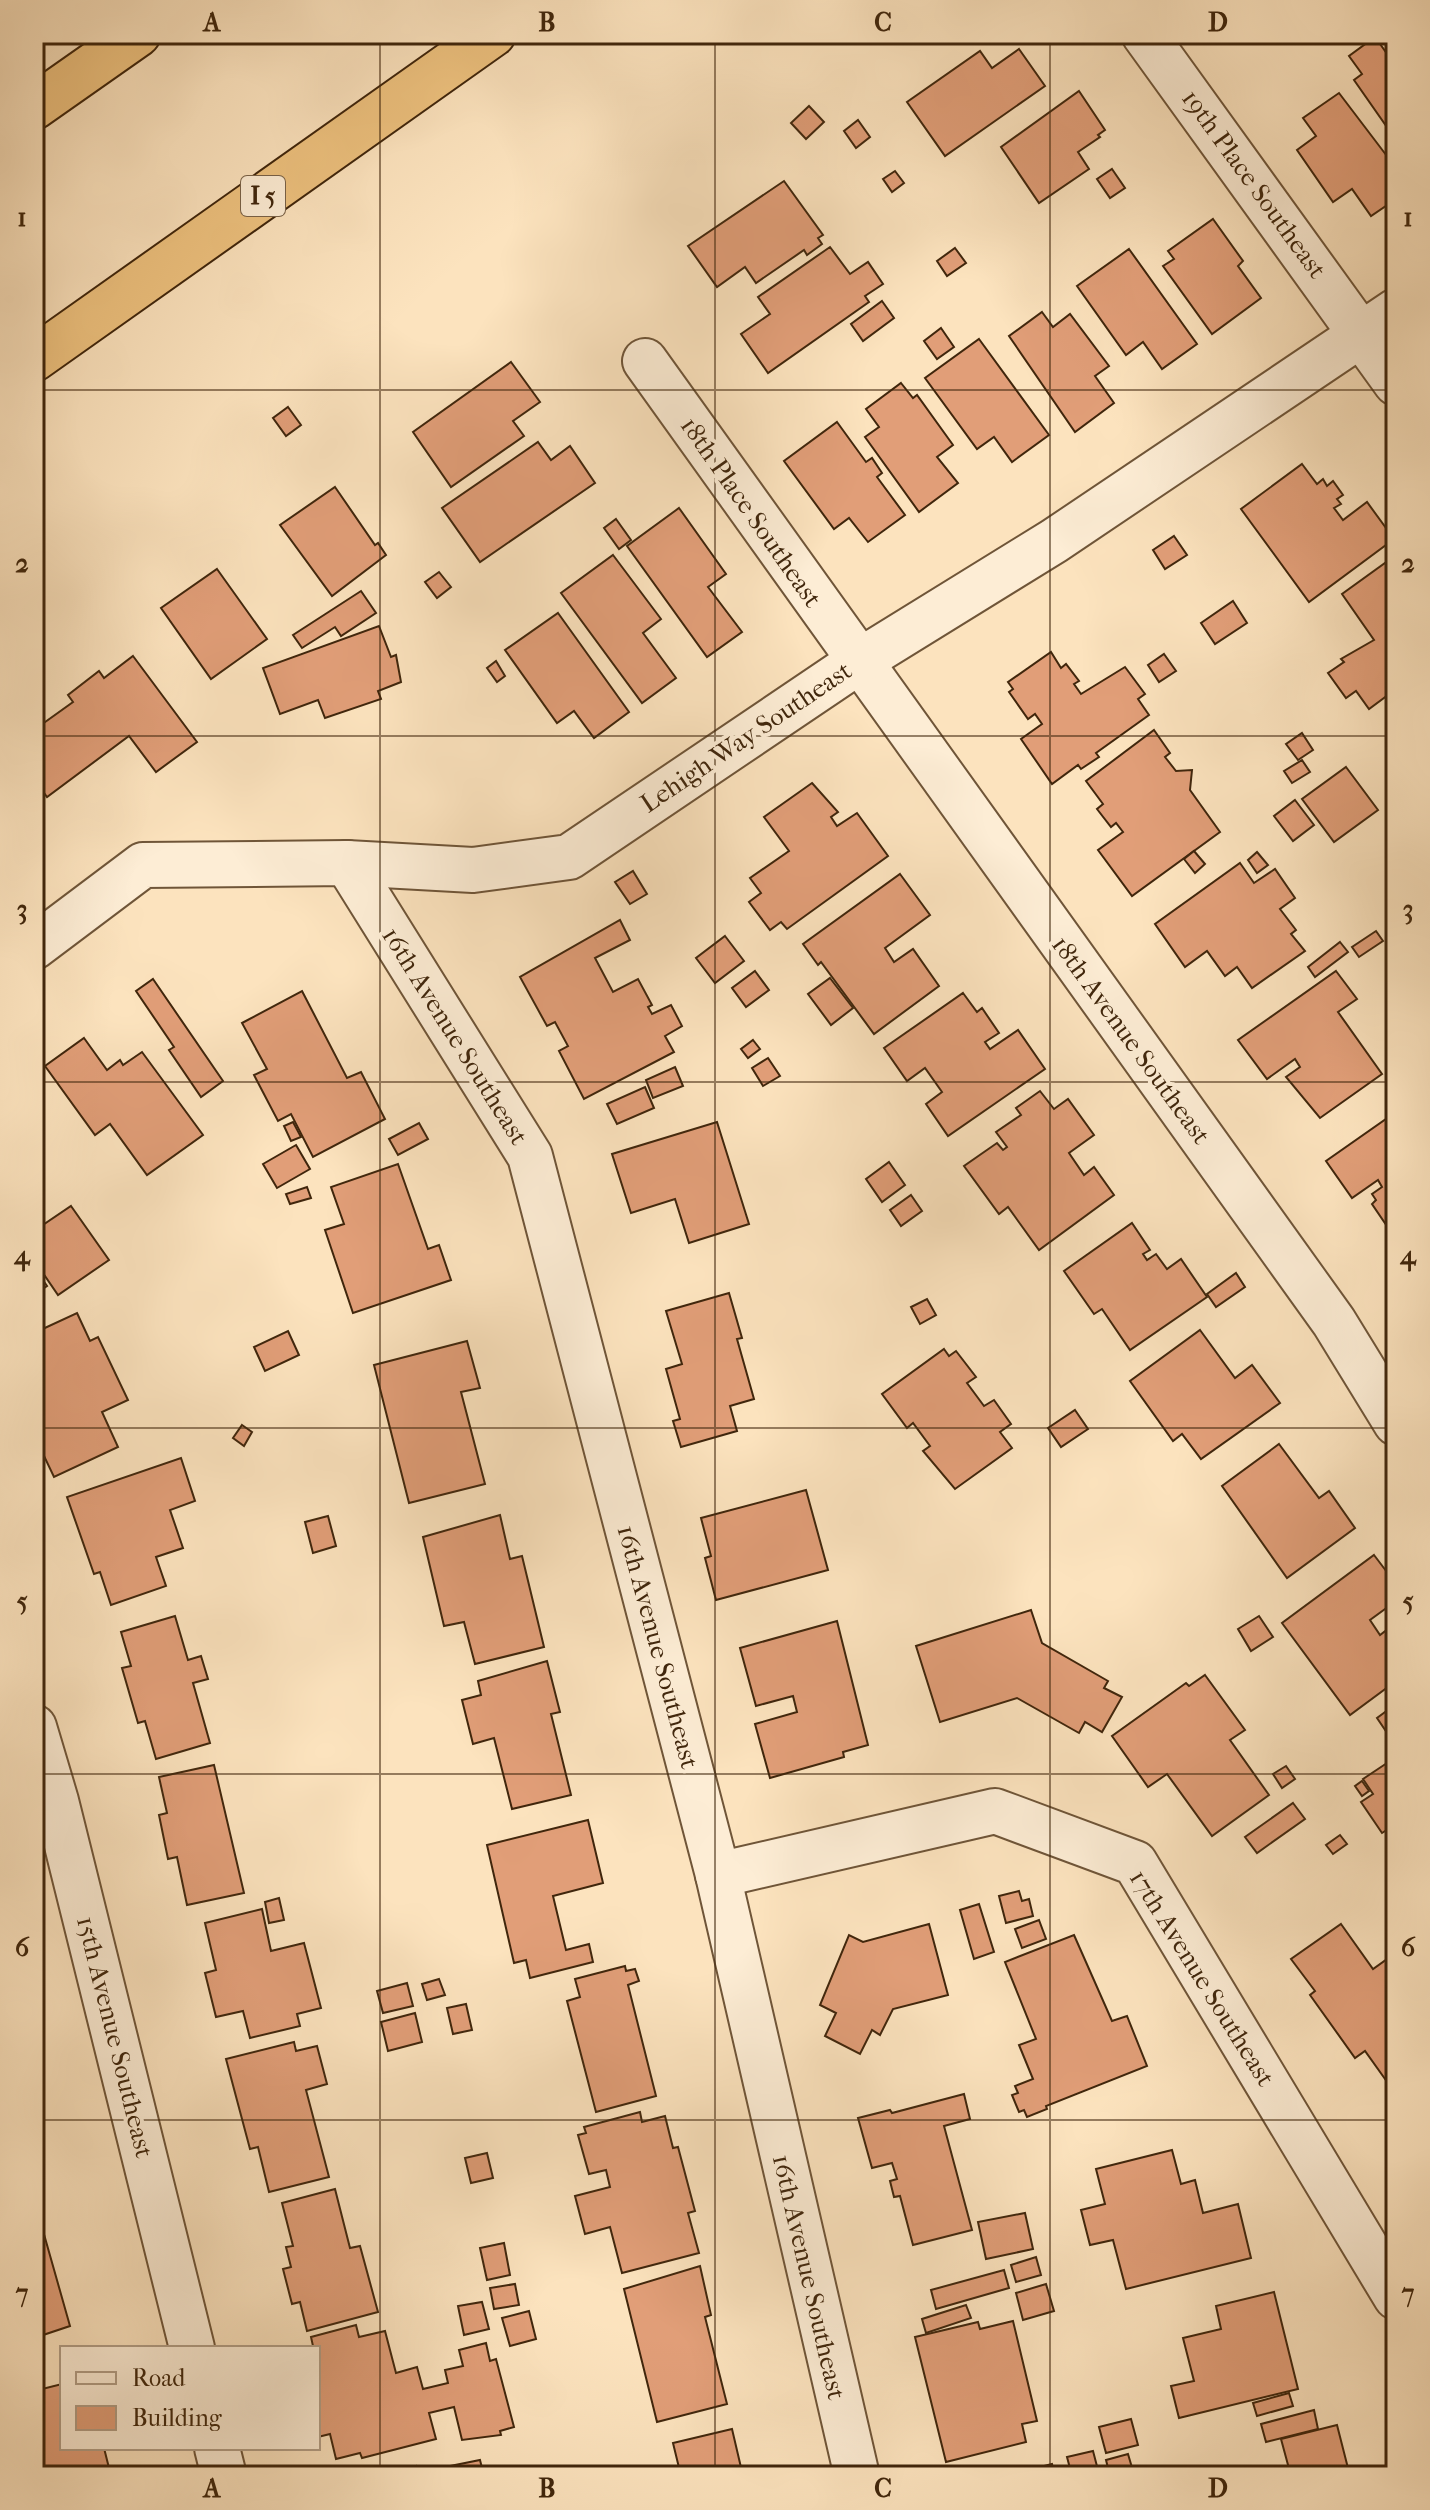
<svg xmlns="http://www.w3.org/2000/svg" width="1430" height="2510" font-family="'IM FELL French Canon',serif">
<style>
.building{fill:#e19e78;stroke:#40260c;stroke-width:2}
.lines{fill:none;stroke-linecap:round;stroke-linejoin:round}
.minor-casing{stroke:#6f5538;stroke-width:48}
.highway-casing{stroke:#40260c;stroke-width:48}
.minor{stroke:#fdedd5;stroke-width:44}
.highway{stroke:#eec27f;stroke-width:44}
.grid{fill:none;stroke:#40260c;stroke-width:2;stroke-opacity:0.55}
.labels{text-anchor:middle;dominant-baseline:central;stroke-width:8;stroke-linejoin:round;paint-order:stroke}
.shield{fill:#fdedd5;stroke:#796248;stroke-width:2}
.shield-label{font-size:24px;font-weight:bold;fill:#40260c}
.street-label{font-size:26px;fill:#40260c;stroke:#fdedd5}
.neatline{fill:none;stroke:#40260c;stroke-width:3}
.grid-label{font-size:26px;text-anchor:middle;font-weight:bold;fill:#40260c}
</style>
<rect width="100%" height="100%" fill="#fce3be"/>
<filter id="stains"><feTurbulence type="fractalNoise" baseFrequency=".0025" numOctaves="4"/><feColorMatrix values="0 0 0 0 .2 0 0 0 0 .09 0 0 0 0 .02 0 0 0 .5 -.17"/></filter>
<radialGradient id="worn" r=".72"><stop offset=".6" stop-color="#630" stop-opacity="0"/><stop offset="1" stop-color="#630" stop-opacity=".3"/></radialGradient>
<g class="building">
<polygon points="1375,37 1388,55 1396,49 1396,140 1354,80 1362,74 1349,56"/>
<polygon points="1019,49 1045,86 945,156 907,102 980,51 992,68"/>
<polygon points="1079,91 1105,130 1098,135 1100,137 1078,152 1089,169 1039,203 1001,147"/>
<polygon points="1339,93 1396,168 1396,199 1371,216 1352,189 1333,202 1297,150 1316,136 1303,118"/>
<polygon points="809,106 824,122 806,139 791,123"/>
<polygon points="858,120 870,137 856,148 844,131"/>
<polygon points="1112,169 1125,188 1110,198 1097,179"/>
<polygon points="895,171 904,183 892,192 883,179"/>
<polygon points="784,181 823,235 818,238 822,244 807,255 804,250 756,283 745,267 717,287 688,246"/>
<polygon points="1213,219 1243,261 1238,266 1261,298 1212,334 1163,266 1174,259 1168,251"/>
<polygon points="830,247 850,274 868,262 883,284 865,296 869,302 768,373 741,334 770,314 758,297"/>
<polygon points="955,248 966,263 947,276 937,261"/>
<polygon points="1129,249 1197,344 1162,369 1143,342 1126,355 1077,286"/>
<polygon points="882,301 894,318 863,341 851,324"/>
<polygon points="1042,312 1053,327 1070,314 1109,366 1095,376 1114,403 1075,432 1009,336"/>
<polygon points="941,328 954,347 937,359 924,341"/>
<polygon points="979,339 1049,435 1012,462 994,437 977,449 925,378"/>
<polygon points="511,362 540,402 513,421 524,436 451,487 413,432"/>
<polygon points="901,383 913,398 917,395 953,445 937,457 958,483 919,512 865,437 879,427 866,409"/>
<polygon points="288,407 301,425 286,436 273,418"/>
<polygon points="837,422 866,462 872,458 882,473 877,477 905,515 868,542 849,518 834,529 784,461"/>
<polygon points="538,442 551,460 570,446 595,483 480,562 442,508"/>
<polygon points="1302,464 1317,484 1323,479 1327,486 1333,481 1343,495 1337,499 1341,504 1334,508 1343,520 1367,502 1394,539 1309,602 1241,509"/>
<polygon points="335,487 375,545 378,543 386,555 332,596 280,525"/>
<polygon points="679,508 726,574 708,587 742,632 707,657 627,546"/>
<polygon points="616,519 631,540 619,549 604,528"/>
<polygon points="1174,536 1187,555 1165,569 1153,550"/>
<polygon points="613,555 661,619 643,633 676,678 642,703 561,593"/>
<polygon points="1385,563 1390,571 1396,569 1396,689 1369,709 1356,691 1346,698 1328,673 1344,662 1341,659 1374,640 1342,594"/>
<polygon points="217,569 267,639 211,679 161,608"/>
<polygon points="439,572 451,587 437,598 425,582"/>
<polygon points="361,591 376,613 341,636 335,627 302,648 293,635"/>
<polygon points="1233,601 1247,623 1215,644 1201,623"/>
<polygon points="558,613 629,712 594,738 574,711 557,723 505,650"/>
<polygon points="379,626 391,657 396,655 401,682 378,691 381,699 325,718 318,700 280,714 263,668"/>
<polygon points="1051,652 1061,668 1066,664 1079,681 1074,684 1081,694 1125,667 1145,694 1138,699 1149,715 1096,753 1099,757 1081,769 1078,765 1052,784 1021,739 1042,724 1035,714 1028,719 1009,692 1013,689 1008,682"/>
<polygon points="1164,654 1176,671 1159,682 1148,665"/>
<polygon points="133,656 197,742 156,772 129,736 47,797 34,779 34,730 73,702 68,695 99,671 104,678"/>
<polygon points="496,661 505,676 497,682 487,668"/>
<polygon points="1154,730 1170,753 1165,757 1176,771 1192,770 1190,790 1220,832 1132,896 1098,850 1123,832 1116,823 1111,827 1097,809 1103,804 1086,781"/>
<polygon points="1302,733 1313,750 1298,760 1286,744"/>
<polygon points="1302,760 1310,772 1292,783 1284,771"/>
<polygon points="1346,767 1378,810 1334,842 1302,799"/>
<polygon points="812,783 838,812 831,817 837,826 857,813 888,856 787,929 781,922 770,930 749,902 761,893 750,878 789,851 764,817"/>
<polygon points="1295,800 1314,825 1293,841 1274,816"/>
<polygon points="1194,851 1205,864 1195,873 1184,859"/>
<polygon points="1257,852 1268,865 1257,873 1248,860"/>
<polygon points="1240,863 1254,883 1275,869 1295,898 1280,909 1296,930 1291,934 1305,951 1252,988 1237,967 1225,976 1207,951 1185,967 1155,924"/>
<polygon points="633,871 647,894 630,904 615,882"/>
<polygon points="900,874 930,915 885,948 894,962 913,949 939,986 874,1034 821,962 818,965 803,944"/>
<polygon points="620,920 630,940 595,958 613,992 638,979 652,1005 648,1007 652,1014 671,1005 682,1026 665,1036 674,1052 584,1099 559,1051 568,1046 555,1022 547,1026 520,977"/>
<polygon points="1376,931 1383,941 1359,957 1352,947"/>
<polygon points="725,936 744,961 715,983 696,958"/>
<polygon points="1340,942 1348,952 1315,977 1308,967"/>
<polygon points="755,971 769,990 746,1007 732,988"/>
<polygon points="1336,971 1357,999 1338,1012 1382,1074 1320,1118 1286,1077 1300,1067 1295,1059 1267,1079 1238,1040"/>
<polygon points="830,978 853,1008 831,1025 808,994"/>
<polygon points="153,979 223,1081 201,1097 169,1050 174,1047 136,991"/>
<polygon points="302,991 347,1078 361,1072 385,1119 313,1157 291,1114 278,1121 254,1075 267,1069 242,1023"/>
<polygon points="963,993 977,1012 982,1008 999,1033 985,1042 990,1049 1018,1030 1045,1069 948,1136 926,1104 942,1092 925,1068 907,1081 884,1048"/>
<polygon points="84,1038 107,1070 120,1060 123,1065 142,1052 203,1135 147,1175 110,1124 95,1135 45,1066"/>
<polygon points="753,1040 760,1049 748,1058 741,1049"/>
<polygon points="768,1058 780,1076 763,1086 752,1068"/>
<polygon points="675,1067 683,1086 653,1098 646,1080"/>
<polygon points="645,1087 654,1108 617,1124 607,1104"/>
<polygon points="1040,1091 1054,1109 1068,1099 1094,1135 1069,1153 1084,1175 1094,1167 1114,1195 1039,1250 1008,1207 999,1214 964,1166 997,1143 1003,1150 1007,1147 996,1132 1021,1115 1016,1108"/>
<polygon points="1396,1112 1396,1228 1391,1232 1372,1204 1376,1200 1372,1194 1382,1187 1378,1180 1352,1198 1326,1161"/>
<polygon points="293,1122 301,1137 291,1141 284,1126"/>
<polygon points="717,1122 749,1224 689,1243 675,1199 631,1213 612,1154"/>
<polygon points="419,1123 428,1139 398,1155 389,1139"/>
<polygon points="296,1145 310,1169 277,1188 263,1164"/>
<polygon points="889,1162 905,1185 882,1202 866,1179"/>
<polygon points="398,1164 428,1249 439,1245 451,1280 353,1313 325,1230 344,1224 331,1187"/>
<polygon points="307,1187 311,1198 290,1204 286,1194"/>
<polygon points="911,1195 922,1211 901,1226 890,1210"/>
<polygon points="71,1206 109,1260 58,1295 34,1260 34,1231"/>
<polygon points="1132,1223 1150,1250 1143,1254 1147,1260 1156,1254 1167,1269 1181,1259 1207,1297 1130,1350 1102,1309 1094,1314 1064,1271"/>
<polygon points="38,1273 47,1286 34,1295 34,1275"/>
<polygon points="1236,1273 1245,1287 1216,1307 1207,1294"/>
<polygon points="729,1293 742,1338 737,1339 754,1399 730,1406 737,1431 681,1447 673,1421 680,1419 666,1369 682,1364 666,1311"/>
<polygon points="927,1299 936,1315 920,1324 911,1307"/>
<polygon points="77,1313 90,1341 98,1337 128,1400 102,1412 118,1447 54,1477 34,1435 34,1333"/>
<polygon points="1200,1330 1235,1378 1252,1365 1280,1403 1201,1459 1182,1434 1173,1441 1130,1381"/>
<polygon points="288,1331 299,1355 265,1371 254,1347"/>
<polygon points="467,1341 480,1388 461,1392 485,1484 409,1503 374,1365"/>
<polygon points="944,1349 949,1356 956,1351 976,1377 967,1383 984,1406 994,1400 1011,1424 1000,1432 1012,1448 955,1489 923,1451 930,1446 913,1423 907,1428 882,1394"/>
<polygon points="1075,1410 1088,1429 1061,1447 1048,1428"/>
<polygon points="242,1425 252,1432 244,1446 233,1438"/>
<polygon points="1279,1444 1319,1498 1329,1491 1355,1528 1287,1578 1222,1486"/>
<polygon points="181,1458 195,1501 170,1510 183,1548 156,1557 166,1586 111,1605 100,1572 94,1574 67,1497"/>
<polygon points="806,1490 828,1570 716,1600 705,1558 711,1556 701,1518"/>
<polygon points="500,1515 510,1559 522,1556 544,1647 475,1664 464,1622 444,1626 423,1537"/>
<polygon points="328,1516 336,1546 313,1553 305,1522"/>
<polygon points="1374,1555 1396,1584 1396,1601 1370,1620 1380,1635 1388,1629 1396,1639 1396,1681 1350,1715 1282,1623"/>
<polygon points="1031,1610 1042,1643 1108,1681 1104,1688 1122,1697 1102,1732 1085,1722 1079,1733 1017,1698 940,1722 916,1646"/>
<polygon points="175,1616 188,1660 201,1656 208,1679 193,1683 210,1743 156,1759 145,1721 138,1723 122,1668 131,1666 121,1632"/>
<polygon points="1259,1616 1273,1637 1251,1651 1238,1629"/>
<polygon points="837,1621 868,1745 843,1752 844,1757 770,1778 755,1724 797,1712 793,1696 756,1706 740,1648"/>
<polygon points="547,1661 560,1712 551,1714 571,1795 512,1809 494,1738 473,1744 462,1700 481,1695 478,1681"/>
<polygon points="1205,1675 1245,1730 1230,1740 1269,1795 1212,1836 1167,1774 1148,1787 1112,1736 1186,1683 1189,1686"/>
<polygon points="1396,1704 1396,1746 1377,1718"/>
<polygon points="1396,1757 1396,1824 1382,1833 1361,1802 1373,1794 1363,1779"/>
<polygon points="214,1765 244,1893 187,1905 177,1857 168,1859 159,1815 167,1813 159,1777"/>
<polygon points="1286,1766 1295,1779 1282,1788 1273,1774"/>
<polygon points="1362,1781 1369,1791 1362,1796 1355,1786"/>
<polygon points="1293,1803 1305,1819 1257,1853 1245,1837"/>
<polygon points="588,1820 603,1883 553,1896 566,1950 589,1944 593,1962 530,1978 526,1960 514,1963 487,1845"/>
<polygon points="1340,1835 1347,1844 1333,1854 1326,1845"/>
<polygon points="1019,1891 1022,1901 1029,1899 1033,1916 1006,1923 999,1896"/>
<polygon points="279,1898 284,1920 269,1923 265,1902"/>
<polygon points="979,1904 994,1952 974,1959 960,1910"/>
<polygon points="262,1909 271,1951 304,1943 321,2008 297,2014 300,2026 250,2038 243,2011 216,2017 205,1973 216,1970 205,1923"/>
<polygon points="1039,1920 1046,1939 1022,1948 1015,1929"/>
<polygon points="929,1924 948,1995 893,2009 880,2035 872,2030 860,2054 825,2036 836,2013 820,2005 849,1935 863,1942"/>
<polygon points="1341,1924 1373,1969 1390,1957 1396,1966 1396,2082 1390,2086 1365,2051 1355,2058 1310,1995 1315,1991 1291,1959"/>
<polygon points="1074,1935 1112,2021 1127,2016 1147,2066 1046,2106 1047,2109 1027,2117 1024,2110 1019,2112 1012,2095 1018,2093 1015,2086 1033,2079 1019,2045 1036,2039 1005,1962"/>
<polygon points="625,1966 626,1971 635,1969 639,1981 628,1985 656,2096 596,2112 567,2001 580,1997 575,1979"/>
<polygon points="439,1979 445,1995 427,2000 422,1984"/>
<polygon points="407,1983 413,2006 383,2013 377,1991"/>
<polygon points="466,2004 472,2030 453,2034 447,2008"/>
<polygon points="415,2013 422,2042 388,2051 381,2022"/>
<polygon points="294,2042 296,2051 317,2046 327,2084 306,2090 329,2177 269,2192 258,2147 250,2149 226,2059"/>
<polygon points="964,2094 970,2119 944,2126 972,2230 913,2245 900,2196 894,2197 890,2181 897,2179 892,2163 872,2168 858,2118 890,2110 892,2113"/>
<polygon points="640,2112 642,2122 665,2116 673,2148 678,2147 695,2211 688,2213 699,2253 622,2273 610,2227 585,2234 575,2196 610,2187 606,2170 589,2174 578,2135 586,2133 584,2127"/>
<polygon points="1172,2150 1181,2184 1195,2180 1203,2213 1238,2204 1251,2258 1126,2289 1113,2240 1090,2245 1081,2210 1105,2204 1096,2169"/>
<polygon points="487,2153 493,2178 471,2183 465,2158"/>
<polygon points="335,2189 350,2248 360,2246 378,2312 307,2331 300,2302 292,2304 283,2269 291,2267 286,2247 293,2246 282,2203"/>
<polygon points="34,2199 70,2326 34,2338"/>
<polygon points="1025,2213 1033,2249 986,2259 978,2222"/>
<polygon points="504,2243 510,2275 487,2280 480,2248"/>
<polygon points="1036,2257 1041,2275 1016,2282 1011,2265"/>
<polygon points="700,2266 711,2315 705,2317 727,2404 657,2422 624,2289"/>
<polygon points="1004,2270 1009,2288 936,2309 931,2290"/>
<polygon points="515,2284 519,2305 494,2309 490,2288"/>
<polygon points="1046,2284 1054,2311 1023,2320 1016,2293"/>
<polygon points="1274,2292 1298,2389 1179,2418 1171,2386 1194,2381 1183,2338 1221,2329 1216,2306"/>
<polygon points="482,2302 489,2329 464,2335 458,2306"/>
<polygon points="966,2305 971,2318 926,2333 922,2319"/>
<polygon points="529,2311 536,2339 510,2346 502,2318"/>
<polygon points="1013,2321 1037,2421 1022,2424 1026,2442 946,2462 915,2337 978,2322 980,2329"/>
<polygon points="356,2325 359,2337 385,2331 396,2373 417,2367 423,2389 448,2383 445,2370 463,2366 459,2350 486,2343 490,2361 496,2359 514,2427 500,2431 501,2435 462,2440 454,2407 429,2413 436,2439 362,2458 360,2453 336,2459 330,2434 318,2437 318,2348 307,2348 313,2346 311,2337"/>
<polygon points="62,2384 62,2448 104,2448 111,2476 36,2476 34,2391"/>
<polygon points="1289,2393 1293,2406 1257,2416 1253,2403"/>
<polygon points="1314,2410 1318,2429 1266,2442 1261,2424"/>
<polygon points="1131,2419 1138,2445 1106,2453 1099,2427"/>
<polygon points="1337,2425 1350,2476 1291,2476 1281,2439"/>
<polygon points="732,2429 743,2476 681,2476 673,2443"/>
<polygon points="1093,2451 1098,2470 1072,2476 1067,2457"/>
<polygon points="1128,2454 1133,2471 1110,2476 1106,2460"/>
<polygon points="480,2460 484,2476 436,2476 435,2469"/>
<polygon points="1052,2464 1055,2476 1004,2476"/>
<polygon points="416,2466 419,2476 376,2476"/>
<polygon points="1395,2471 1396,2476 1373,2476"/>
</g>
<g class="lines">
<g class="minor-casing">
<g id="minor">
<polyline points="1144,34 1396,383"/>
<polyline points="645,361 1334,1322 1396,1423"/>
<polyline points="347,863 530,1156 718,1875 857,2476"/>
<polyline points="34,947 143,865 347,863 473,870 569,857 858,662 1054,541 1396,311"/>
<polyline points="34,1727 56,1801 192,2348"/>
<polyline points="718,1875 995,1811 1135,1863 1396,2297"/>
<polyline points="217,2448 224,2476"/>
</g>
</g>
<g class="highway-casing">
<g id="highway">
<polyline points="34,107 138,34"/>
<polyline points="34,359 493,34"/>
</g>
</g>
<use href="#minor" class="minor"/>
<use href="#highway" class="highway"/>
</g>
<path class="grid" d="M 380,34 L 380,2476M 715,34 L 715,2476M 1050,34 L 1050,2476M 34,390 L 1396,390M 34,736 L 1396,736M 34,1082 L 1396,1082M 34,1428 L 1396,1428M 34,1774 L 1396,1774M 34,2120 L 1396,2120"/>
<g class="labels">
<rect class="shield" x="241" y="176" width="44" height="40" rx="6"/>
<g class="shield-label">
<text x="263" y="196">I 5</text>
</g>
<g class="street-label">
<text transform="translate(1254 184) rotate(54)">19th Place Southeast</text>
<text transform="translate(751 512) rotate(55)">18th Place Southeast</text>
<text transform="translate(746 737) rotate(-34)">Lehigh Way Southeast</text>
<text transform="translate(455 1036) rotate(58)">16th Avenue Southeast</text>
<text transform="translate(1131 1040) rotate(54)">18th Avenue Southeast</text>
<text transform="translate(658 1647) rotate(75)">16th Avenue Southeast</text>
<text transform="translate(1202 1978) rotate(58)">17th Avenue Southeast</text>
<text transform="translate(115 2037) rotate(76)">15th Avenue Southeast</text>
<text transform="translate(809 2277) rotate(77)">16th Avenue Southeast</text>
</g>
</g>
<rect width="1430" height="2510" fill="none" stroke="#fce3be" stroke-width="88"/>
<rect x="60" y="2346" width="260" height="104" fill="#fdedd5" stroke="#b19d85" stroke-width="2"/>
<rect x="76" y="2372" width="40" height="12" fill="#fdedd5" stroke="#b19d85" stroke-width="2"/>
<text x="132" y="2386" font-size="24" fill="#40260c">Road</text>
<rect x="76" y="2406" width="40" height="24" fill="#e19e78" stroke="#b19d85" stroke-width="2"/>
<text x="132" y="2426" font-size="24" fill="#40260c">Building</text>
<rect x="44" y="44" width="1342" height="2422" class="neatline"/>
<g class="grid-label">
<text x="212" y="31">A</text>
<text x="547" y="31">B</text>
<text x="883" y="31">C</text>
<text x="1218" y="31">D</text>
<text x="22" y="226">1</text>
<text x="1408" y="226">1</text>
<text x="22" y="572">2</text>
<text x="1408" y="572">2</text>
<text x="22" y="918">3</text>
<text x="1408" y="918">3</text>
<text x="22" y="1264">4</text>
<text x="1408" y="1264">4</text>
<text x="22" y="1610">5</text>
<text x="1408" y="1610">5</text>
<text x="22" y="1956">6</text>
<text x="1408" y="1956">6</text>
<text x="22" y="2302">7</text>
<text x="1408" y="2302">7</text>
<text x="212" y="2497">A</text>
<text x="547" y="2497">B</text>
<text x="883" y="2497">C</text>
<text x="1218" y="2497">D</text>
</g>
<rect width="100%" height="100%" filter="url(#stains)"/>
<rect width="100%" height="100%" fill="url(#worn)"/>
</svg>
